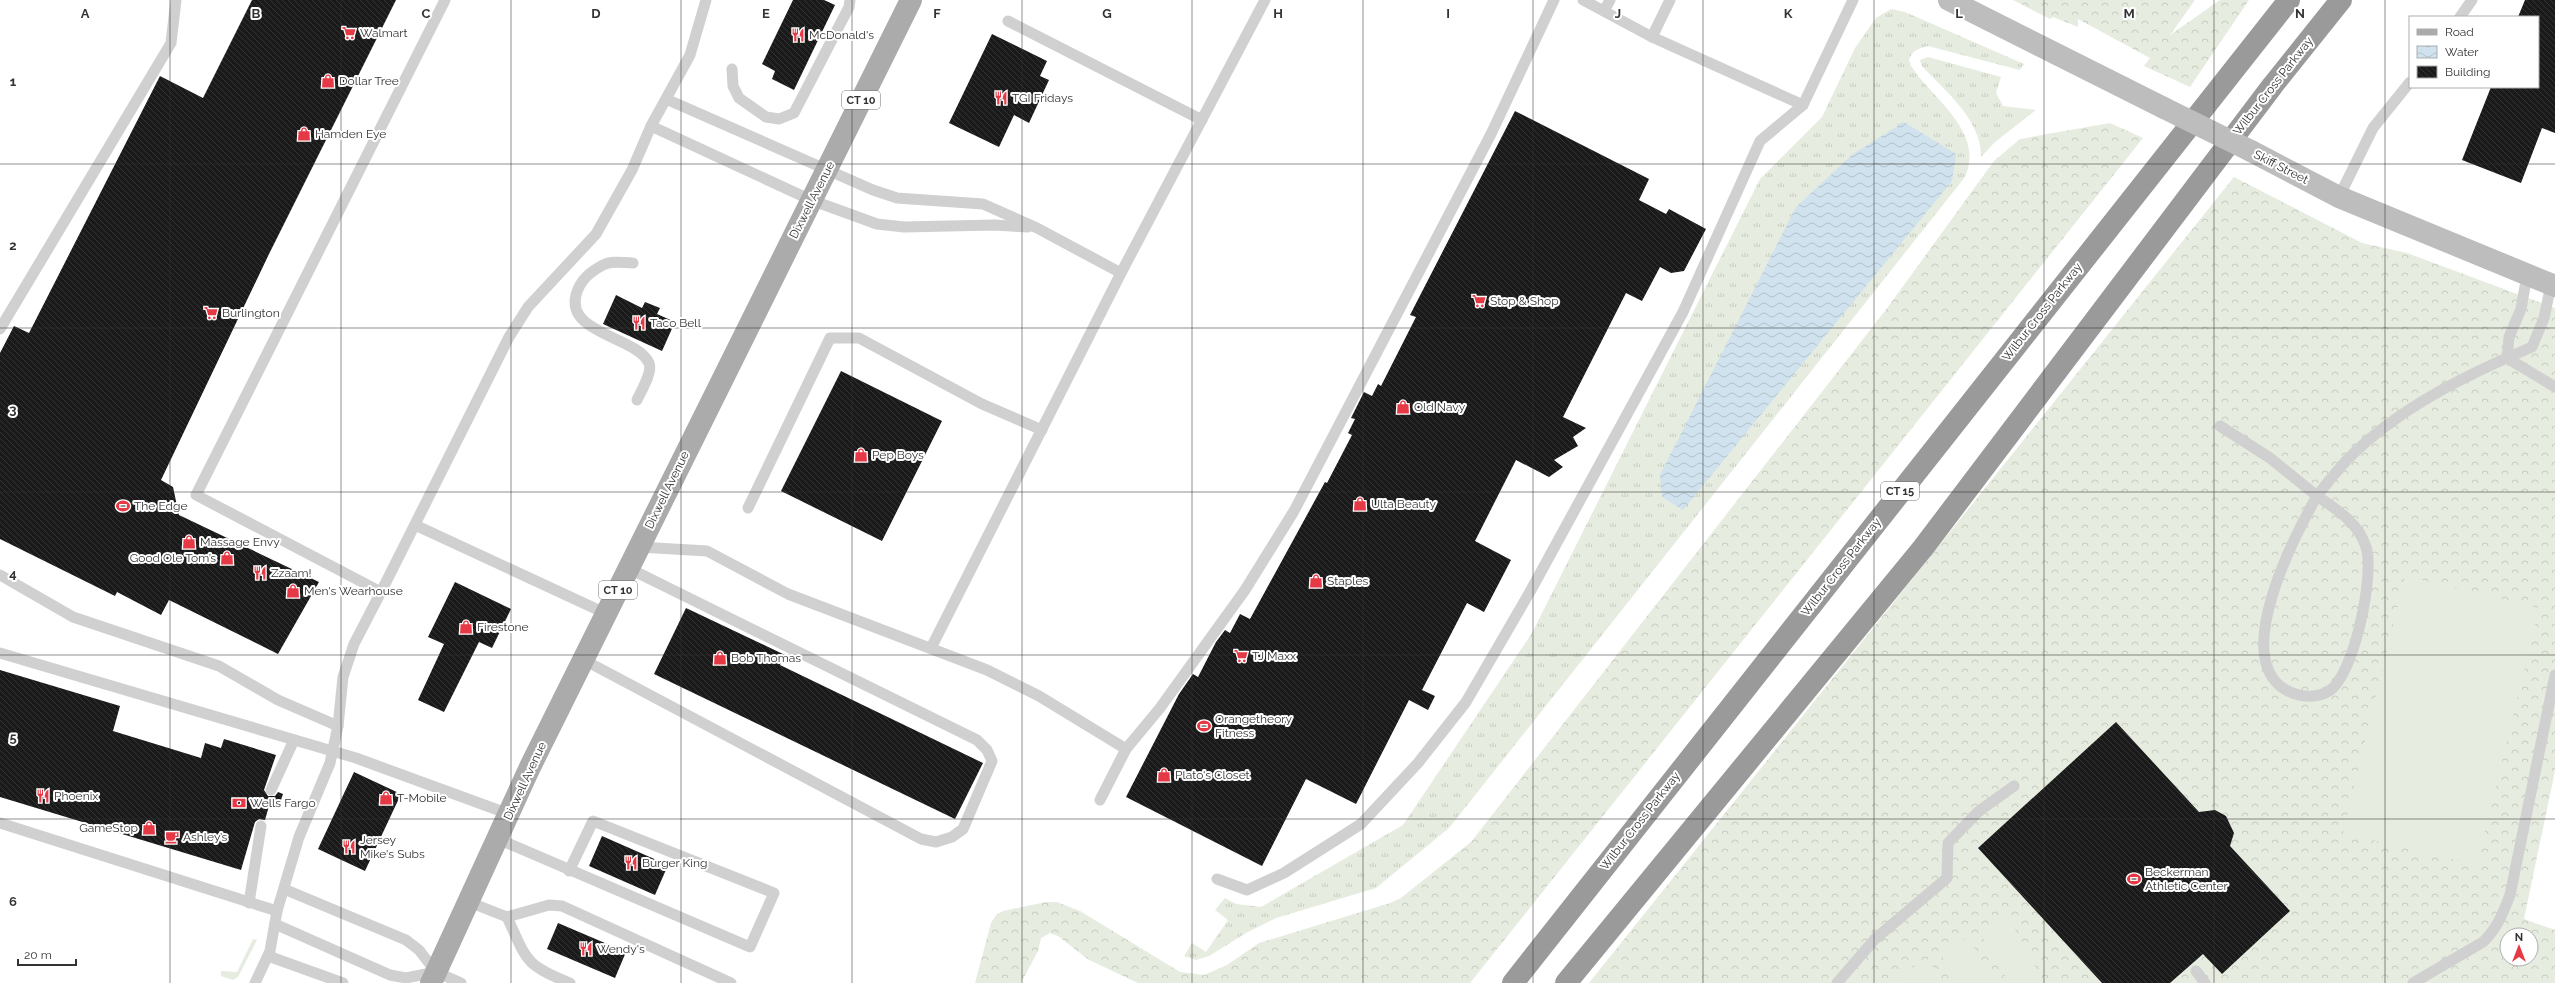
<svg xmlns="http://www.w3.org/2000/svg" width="2555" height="983" font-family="Raleway,sans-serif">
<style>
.grass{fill:url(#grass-tufts)}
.forest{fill:url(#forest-crowns);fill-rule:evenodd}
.garden{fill:#e6ecdf}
.water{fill:url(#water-waves)}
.building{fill:url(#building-back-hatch)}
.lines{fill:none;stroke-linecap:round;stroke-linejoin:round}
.service{stroke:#d0d0d0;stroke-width:11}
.secondary{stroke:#bdbdbd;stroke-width:22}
.primary{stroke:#ababab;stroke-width:22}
.motorway{stroke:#9a9a9a;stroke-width:22}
.secondary-bridge{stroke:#bdbdbd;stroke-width:22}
.grid{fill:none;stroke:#333;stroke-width:1;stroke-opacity:0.55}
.labels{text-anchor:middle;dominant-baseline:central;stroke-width:4;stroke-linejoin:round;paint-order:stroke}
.shield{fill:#fff;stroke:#707070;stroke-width:1}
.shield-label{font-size:11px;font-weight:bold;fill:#333}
.poi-label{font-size:12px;fill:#333;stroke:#fff;text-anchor:start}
.street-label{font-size:12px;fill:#333;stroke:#fff}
.grid-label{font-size:13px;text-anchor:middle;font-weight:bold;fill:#333;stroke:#fff;stroke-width:4;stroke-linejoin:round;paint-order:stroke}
</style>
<defs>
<pattern id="grass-tufts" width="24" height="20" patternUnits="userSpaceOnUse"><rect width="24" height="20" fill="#e6ecdf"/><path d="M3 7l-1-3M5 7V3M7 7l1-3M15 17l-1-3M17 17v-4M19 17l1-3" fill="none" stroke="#c6cbc0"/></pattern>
<pattern id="forest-crowns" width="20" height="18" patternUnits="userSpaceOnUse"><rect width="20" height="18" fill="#e6ecdf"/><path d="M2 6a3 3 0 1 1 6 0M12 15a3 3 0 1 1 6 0" fill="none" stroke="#c6cbc0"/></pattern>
<pattern id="water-waves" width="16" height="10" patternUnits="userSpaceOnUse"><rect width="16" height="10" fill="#cfe2ee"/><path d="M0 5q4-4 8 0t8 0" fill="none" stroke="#b2c2cd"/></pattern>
<pattern id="building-back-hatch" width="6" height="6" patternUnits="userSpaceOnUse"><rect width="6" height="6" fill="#1a1a1a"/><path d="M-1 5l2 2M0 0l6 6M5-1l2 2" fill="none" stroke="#333"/></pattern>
</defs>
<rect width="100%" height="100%" fill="#fff"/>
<g class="grass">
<path d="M 1891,9 L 1905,12 L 2024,64 L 2020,70 L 1928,46 C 1918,49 1912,50 1909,60 L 1911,66 C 1933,100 1985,131 1965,177 L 1449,828 L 1376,888 L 1276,918 L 1246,933 L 1209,956 L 1196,960 L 1184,956 L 1192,943 L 1206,952 L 1228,920 L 1215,910 L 1225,898 L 1236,904 L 1261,907 L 1403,825 L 1532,633 L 1760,179 L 1822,117 L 1855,48 L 1876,18 Z"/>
<path d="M 1928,57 L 2001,77 L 1996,93 L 2003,106 L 2036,110 L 1995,142 L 1981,157 C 1982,120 1945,91 1922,66 L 1920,60 Z"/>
</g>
<g class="forest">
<polygon points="2013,0 2195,0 2170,35 2220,0 2249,0 2190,87 2144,66 2150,58 2078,19 2078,27 2053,17 2050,19"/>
<polygon points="2110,123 2143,138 1470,983 1138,983 1089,960 1058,936 1050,933 1041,938 1038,951 1021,983 975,983 991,923 996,915 1003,911 1046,902 1057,902 1080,911 1180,972 1204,975 1227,965 1259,943 1390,903 1401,898 1471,842 1888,307 1994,161 2020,139"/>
<path d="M 2234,177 L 2362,243 L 2407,253 L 2555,308 L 2555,771 L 2524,919 L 2555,930 L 2555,983 L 1589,983 ZM 2507,935 L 2531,935 L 2531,959 L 2507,959 Z"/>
</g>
<g class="garden">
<polygon points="2405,576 2539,608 2477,865 2343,833"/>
<polygon points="2007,915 2040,975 2025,983 2009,983 1979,930"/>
<polygon points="1968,937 1993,983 1957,983 1940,952"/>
<polygon points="253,939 257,940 238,977 233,980 221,976 221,971 237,972"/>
<polygon points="1928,959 1942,983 1905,983 1900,974"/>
</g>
<polygon class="water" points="1904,122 1956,154 1952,181 1683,510 1662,497 1660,475 1796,207 1853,154"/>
<g class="building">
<polygon points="252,0 396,0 269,254 161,480 173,487 179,515 319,582 278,654 169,600 161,615 117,592 115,596 0,539 0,353 14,326 29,333 160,76 203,98"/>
<polygon points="793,0 824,0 835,5 794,90 772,79 775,71 762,64"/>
<polygon points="2525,0 2555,0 2555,133 2542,128 2521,183 2462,160 2491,87 2538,87 2538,17 2518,17"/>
<polygon points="992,34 1047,61 1040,76 1049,80 1029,123 1014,115 999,147 949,123"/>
<polygon points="1515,111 1649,179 1639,200 1666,214 1669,209 1706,229 1684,271 1671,273 1660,267 1642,301 1626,293 1563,417 1586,428 1573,437 1578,446 1554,460 1563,467 1549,477 1516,460 1475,541 1511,560 1484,612 1467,603 1422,690 1435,696 1428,710 1409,700 1356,804 1306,779 1262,866 1126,797 1179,694 1193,674 1198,677 1216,642 1225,630 1230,633 1240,614 1250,619 1325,482 1327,483 1352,435 1348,433 1355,419 1351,418 1364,392 1372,396 1378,384 1381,386 1416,317 1410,315"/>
<polygon points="616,295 642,308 645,302 660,308 657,314 675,322 662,351 603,324"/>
<polygon points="841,371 942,421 882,541 781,491"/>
<polygon points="455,582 511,609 492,648 479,642 444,712 418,700 444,644 428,637"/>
<polygon points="686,608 785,655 780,665 983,763 955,819 654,674"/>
<polygon points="0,670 120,706 113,731 201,758 205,743 221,748 224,739 276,755 264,790 268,796 275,796 278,792 283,794 278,809 269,806 265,820 259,819 255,822 241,870 0,797"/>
<polygon points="2116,722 2199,812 2215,810 2226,816 2234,833 2230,846 2290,911 2222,974 2203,954 2170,983 2102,983 1978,848"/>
<polygon points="354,772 401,794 365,871 318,849"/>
<polygon points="602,836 668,865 655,895 589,866"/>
<polygon points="558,923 626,952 615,978 547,949"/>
</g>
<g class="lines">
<g class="service">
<polyline points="445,0 196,495 381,592 509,337 528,307 596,234 632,170 651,126 690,55 706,0"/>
<polyline points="1583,0 1652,37 1803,105 1853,0"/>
<polyline points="1604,11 1610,0"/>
<polyline points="2460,17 2472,0"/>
<polyline points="1008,21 1202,120"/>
<polyline points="1652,37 1670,0"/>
<polyline points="732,69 733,86 739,98 766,117 779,119 794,113 849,7 850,0"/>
<polyline points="666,99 873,190 897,198 983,204 1037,228 1121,273"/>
<polyline points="651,126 811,200 877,224 904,227 995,225 1028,227"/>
<polyline points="2339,197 2373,128 2410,82"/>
<path d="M 633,263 C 623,263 612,260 603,265 C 590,272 580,280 576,295 C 566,334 636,336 649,363 C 653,372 641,391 637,400"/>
<polyline points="0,329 171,43 176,0"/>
<polyline points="2507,358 2509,337 2521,309 2527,275"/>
<polyline points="2507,358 2555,387"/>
<path d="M 2220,426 L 2270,458 L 2317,496 C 2326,484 2336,472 2346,461 C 2396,409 2466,375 2532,347 L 2544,318 L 2551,285"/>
<path d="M 2317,496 C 2337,510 2358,522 2366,547 C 2375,574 2354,676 2329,691 C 2316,699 2299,697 2286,690 C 2230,658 2295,535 2317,496 Z"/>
<polyline points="748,508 830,338 859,338 982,404 1042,430"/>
<polyline points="415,525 607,614"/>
<polyline points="639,547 707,551 788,594 987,670 1039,696 1126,749 1160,708 1245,590 1294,511 1491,134 1554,0"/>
<polyline points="0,575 73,617 219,666 278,700 338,726"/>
<polyline points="931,648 1121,273 1265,0"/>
<polyline points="0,653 356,758 509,814"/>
<polyline points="584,660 921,839 936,842 952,837 963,829 992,761 987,750 977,740 628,568"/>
<polyline points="271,790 294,740"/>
<polyline points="1100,800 1126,749"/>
<polyline points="0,823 277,911"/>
<polyline points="498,839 750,947 774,893 593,821 569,871"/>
<polyline points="1217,879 1247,890 1284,873 1361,824 1418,763 1466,702 1531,590 1683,312 1760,141 1803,105"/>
<polyline points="284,889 406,940 419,950 436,972 461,983"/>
<polyline points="469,902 507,917 549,905 562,906 731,983"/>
<polyline points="249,903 261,826"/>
<path d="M 507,917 C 527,960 524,965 570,983"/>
<polyline points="275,924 390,975 406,978 436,972"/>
<polyline points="268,956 343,983"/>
<polyline points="2196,971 2205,983"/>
<polyline points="255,983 270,951 277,911 299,837 330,763 338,726 343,677 354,644 381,592"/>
<polyline points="1837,983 1875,939 1947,878 1948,843 1979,811 2014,786"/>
<path d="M 2413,983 L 2483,942 C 2497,929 2503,913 2510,895 L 2555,675"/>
</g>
<g class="secondary">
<polyline points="1949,0 2164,108"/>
<polyline points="2251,151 2339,197 2555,286"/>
</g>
<polyline class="primary" points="431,983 530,767 911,0"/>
<g class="motorway">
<polyline points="1513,983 2289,0"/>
<polyline points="1566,983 1923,548 2273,85 2341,0"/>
</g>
<polyline class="secondary-bridge" points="2164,108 2251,151"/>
</g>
<path class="grid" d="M 170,0 L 170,983M 341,0 L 341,983M 511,0 L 511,983M 681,0 L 681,983M 852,0 L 852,983M 1022,0 L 1022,983M 1192,0 L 1192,983M 1363,0 L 1363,983M 1533,0 L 1533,983M 1703,0 L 1703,983M 1874,0 L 1874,983M 2044,0 L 2044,983M 2214,0 L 2214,983M 2385,0 L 2385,983M 0,164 L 2555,164M 0,328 L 2555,328M 0,492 L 2555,492M 0,655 L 2555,655M 0,819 L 2555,819"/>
<defs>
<g id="supermarket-bare" transform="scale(1.08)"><path d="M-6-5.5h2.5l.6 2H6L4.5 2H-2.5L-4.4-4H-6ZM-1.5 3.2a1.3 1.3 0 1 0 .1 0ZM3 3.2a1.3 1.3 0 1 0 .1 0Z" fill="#e63946" stroke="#fff" stroke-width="2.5" paint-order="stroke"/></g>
<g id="restaurant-bare" transform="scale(1.08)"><path d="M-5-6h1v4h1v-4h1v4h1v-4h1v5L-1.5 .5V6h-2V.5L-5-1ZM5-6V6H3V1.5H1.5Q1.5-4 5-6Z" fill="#e63946" stroke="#fff" stroke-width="2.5" paint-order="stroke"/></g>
<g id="shop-bare" transform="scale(1.08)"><path d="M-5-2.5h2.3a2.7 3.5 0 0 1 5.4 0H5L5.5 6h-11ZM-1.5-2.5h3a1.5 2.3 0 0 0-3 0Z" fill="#e63946" stroke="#fff" stroke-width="2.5" paint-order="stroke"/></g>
<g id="stadium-bare" transform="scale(1.08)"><path d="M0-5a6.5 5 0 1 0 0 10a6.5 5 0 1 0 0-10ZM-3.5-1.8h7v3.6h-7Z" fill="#e63946" stroke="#fff" stroke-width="2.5" paint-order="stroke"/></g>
<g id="bank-bare" transform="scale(1.08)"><path d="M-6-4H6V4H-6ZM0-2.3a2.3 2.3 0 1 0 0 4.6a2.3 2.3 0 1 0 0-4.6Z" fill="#e63946" stroke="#fff" stroke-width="2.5" paint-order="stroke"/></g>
<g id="cafe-bare" transform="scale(1.08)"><path d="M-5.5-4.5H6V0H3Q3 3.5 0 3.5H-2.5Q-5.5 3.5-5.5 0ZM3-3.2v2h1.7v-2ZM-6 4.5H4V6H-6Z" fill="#e63946" stroke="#fff" stroke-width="2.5" paint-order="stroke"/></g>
</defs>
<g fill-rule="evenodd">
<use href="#supermarket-bare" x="349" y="33"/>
<use href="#restaurant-bare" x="798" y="35"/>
<use href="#shop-bare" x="328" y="81"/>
<use href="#restaurant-bare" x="1001" y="98"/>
<use href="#shop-bare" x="304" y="134"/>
<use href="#supermarket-bare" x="1479" y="301"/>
<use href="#supermarket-bare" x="211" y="313"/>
<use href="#restaurant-bare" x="639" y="323"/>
<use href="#shop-bare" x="1403" y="407"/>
<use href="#shop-bare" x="861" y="455"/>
<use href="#shop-bare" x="1360" y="504"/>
<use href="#stadium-bare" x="123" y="506"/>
<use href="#shop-bare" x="189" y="542"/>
<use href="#shop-bare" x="227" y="558"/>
<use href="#restaurant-bare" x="260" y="573"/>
<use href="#shop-bare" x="1316" y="581"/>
<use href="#shop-bare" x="293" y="591"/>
<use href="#shop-bare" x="466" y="627"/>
<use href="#supermarket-bare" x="1241" y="656"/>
<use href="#shop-bare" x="720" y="658"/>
<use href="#stadium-bare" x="1204" y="726"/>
<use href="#shop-bare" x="1164" y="775"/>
<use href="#restaurant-bare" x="43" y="796"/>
<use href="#shop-bare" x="386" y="798"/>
<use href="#bank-bare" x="239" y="803"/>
<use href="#shop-bare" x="149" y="828"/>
<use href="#cafe-bare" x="172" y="837"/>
<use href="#restaurant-bare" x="349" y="847"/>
<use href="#restaurant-bare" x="631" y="863"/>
<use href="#stadium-bare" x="2134" y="879"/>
<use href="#restaurant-bare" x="586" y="949"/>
</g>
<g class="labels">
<g class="shield">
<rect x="842" y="91" width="38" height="18" rx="3"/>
<rect x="1881" y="482" width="38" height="18" rx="3"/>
<rect x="599" y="581" width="38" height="18" rx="3"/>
</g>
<g class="shield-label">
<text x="861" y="100">CT 10</text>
<text x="1900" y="491">CT 15</text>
<text x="618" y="590">CT 10</text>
</g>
<g class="poi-label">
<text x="360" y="33">Walmart</text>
<text x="809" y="35">McDonald's</text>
<text x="339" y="81">Dollar Tree</text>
<text x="1012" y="98">TGI Fridays</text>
<text x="315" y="134">Hamden Eye</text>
<text x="1490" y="301">Stop &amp; Shop</text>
<text x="222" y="313">Burlington</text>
<text x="650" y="323">Taco Bell</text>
<text x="1414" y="407">Old Navy</text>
<text x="872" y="455">Pep Boys</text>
<text x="1371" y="504">Ulta Beauty</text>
<text x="134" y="506">The Edge</text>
<text x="200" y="542">Massage Envy</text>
<text x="216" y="558" text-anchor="end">Good Ole Tom’s</text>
<text x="271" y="573">Zzaam!</text>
<text x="1327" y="581">Staples</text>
<text x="304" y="591">Men's Wearhouse</text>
<text x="477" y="627">Firestone</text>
<text x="1252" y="656">TJ Maxx</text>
<text x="731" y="658">Bob Thomas</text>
<text x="1215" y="719">Orangetheory<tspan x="1215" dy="14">Fitness</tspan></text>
<text x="1175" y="775">Plato's Closet</text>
<text x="54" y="796">Phoenix</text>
<text x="397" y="798">T-Mobile</text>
<text x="250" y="803">Wells Fargo</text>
<text x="138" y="828" text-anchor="end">GameStop</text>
<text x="183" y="837">Ashley’s</text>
<text x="360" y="840">Jersey<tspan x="360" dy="14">Mike's Subs</tspan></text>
<text x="642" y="863">Burger King</text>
<text x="2145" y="872">Beckerman<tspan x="2145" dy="14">Athletic Center</tspan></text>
<text x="597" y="949">Wendy's</text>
</g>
<g class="street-label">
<text transform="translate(2273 86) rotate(-52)">Wilbur Cross Parkway</text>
<text transform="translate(2281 167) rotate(27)">Skiff Street</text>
<text transform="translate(812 200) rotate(-63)">Dixwell Avenue</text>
<text transform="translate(2042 312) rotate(-52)">Wilbur Cross Parkway</text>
<text transform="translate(667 490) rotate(-64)">Dixwell Avenue</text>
<text transform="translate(1841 567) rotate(-52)">Wilbur Cross Parkway</text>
<text transform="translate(525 781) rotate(-65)">Dixwell Avenue</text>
<text transform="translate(1640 821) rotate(-52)">Wilbur Cross Parkway</text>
</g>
</g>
<g class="grid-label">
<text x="85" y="18">A</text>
<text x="256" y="18">B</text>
<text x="426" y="18">C</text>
<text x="596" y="18">D</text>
<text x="766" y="18">E</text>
<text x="937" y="18">F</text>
<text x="1107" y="18">G</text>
<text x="1278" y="18">H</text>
<text x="1448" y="18">I</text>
<text x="1618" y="18">J</text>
<text x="1788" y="18">K</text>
<text x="1959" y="18">L</text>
<text x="2129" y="18">M</text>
<text x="2300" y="18">N</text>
<text x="13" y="86">1</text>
<text x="13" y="250">2</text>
<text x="13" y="414">3</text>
<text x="13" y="578">4</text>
<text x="13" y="742">5</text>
<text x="13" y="906">6</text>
</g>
<rect x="2409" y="16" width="130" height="72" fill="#ffffff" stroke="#adadad"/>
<rect x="2417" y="29" width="20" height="6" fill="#ababab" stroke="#adadad"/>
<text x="2445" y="36" font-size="12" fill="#333333">Road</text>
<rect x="2417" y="46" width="20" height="12" fill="url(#water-waves)" stroke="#adadad"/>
<text x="2445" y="56" font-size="12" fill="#333333">Water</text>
<rect x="2417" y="66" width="20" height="12" fill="url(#building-back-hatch)" stroke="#adadad"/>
<text x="2445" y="76" font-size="12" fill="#333333">Building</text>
<g transform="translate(2519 947)"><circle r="19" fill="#ffffff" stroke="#adadad"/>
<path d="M0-3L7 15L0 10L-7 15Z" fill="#e63946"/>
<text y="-6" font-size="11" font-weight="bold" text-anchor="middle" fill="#333333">N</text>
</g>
<path d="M18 959v6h58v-6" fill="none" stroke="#333333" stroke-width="2"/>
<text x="24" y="959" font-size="12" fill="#333333" stroke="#ffffff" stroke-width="3" paint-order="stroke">20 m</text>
</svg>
